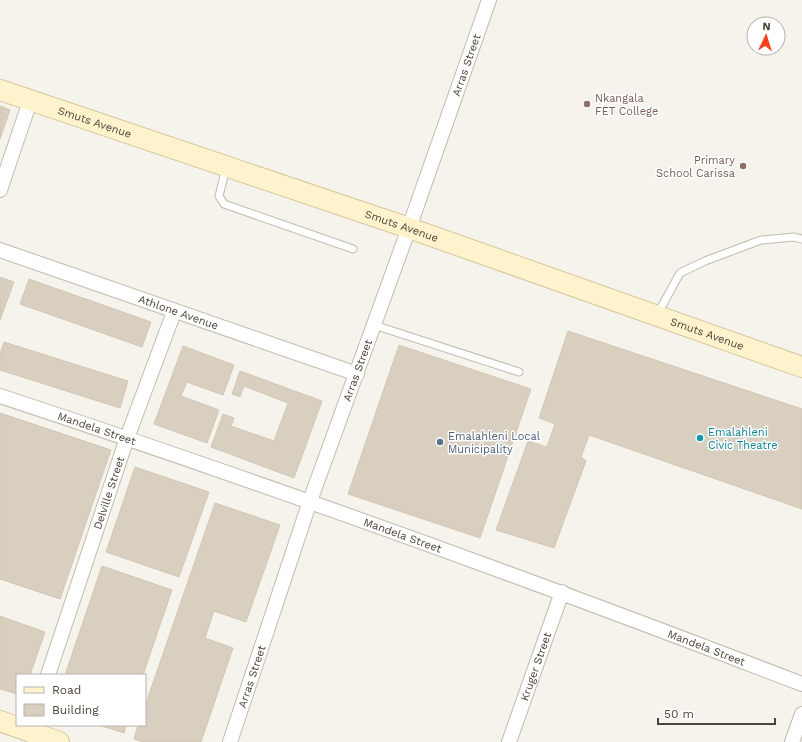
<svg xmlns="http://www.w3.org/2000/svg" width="802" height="742" font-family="'Work Sans',sans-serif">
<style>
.building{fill:#d8cfc1;stroke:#d3c7b4}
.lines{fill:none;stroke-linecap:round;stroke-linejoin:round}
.service-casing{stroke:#c2bbae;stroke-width:9}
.minor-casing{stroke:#c2bbae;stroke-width:16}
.secondary-casing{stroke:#d6c79b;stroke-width:22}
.service{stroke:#fff;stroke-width:7}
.minor{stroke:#fff;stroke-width:14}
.secondary{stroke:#fff3cd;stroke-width:20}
.education-dot{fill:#8d6e63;stroke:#fff;stroke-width:1.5}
.culture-dot{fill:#0f9aa8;stroke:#fff;stroke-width:1.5}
.service-dot{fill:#5c6f8a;stroke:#fff;stroke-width:1.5}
.labels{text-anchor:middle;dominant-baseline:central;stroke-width:3;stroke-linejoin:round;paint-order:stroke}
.street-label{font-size:11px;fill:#4b4439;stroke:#fff}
.education-label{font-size:11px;fill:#785e54;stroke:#fff;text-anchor:start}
.culture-label{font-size:11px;fill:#0d838f;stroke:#fff;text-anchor:start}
.service-label{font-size:11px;fill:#4e5e75;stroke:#fff;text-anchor:start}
</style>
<rect width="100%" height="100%" fill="#f6f3ec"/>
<g class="building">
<polygon points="0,106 10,110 0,139"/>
<polygon points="0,277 14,282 0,320"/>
<polygon points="29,279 151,322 142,347 20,304"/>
<polygon points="568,331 802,409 802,509 589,435 581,457 586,461 554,548 496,530 528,441 547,447 555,424 539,418"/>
<polygon points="4,342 128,381 120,408 0,370 0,354"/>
<polygon points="399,345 531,389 480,538 348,494"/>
<polygon points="183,346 234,365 223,395 187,382 181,396 219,410 207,443 154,424"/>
<polygon points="240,371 322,401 294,478 211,447 223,414 234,418 231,426 274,441 288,403 244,386 240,397 232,394"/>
<polygon points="0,413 111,450 60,599 0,579"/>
<polygon points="135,467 209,492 179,577 106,552"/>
<polygon points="215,503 280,525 246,622 214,611 205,638 233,648 201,742 143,742 134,739 138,725 145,725 145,706"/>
<polygon points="102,566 172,590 143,675 65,675"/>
<polygon points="0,616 45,632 30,675 17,675 17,694 0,689"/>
<polygon points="99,725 126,725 124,733"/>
</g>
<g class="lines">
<g class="service-casing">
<g id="service">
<polyline points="226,168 219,196 224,204 353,249"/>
<polyline points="657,315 680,273 705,261 761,240 794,237 802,239"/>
<polyline points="374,325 519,372"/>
</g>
</g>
<g class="minor-casing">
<g id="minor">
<polyline points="0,190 30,101"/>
<path id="s1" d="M 0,250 L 357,374"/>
<path id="s2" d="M 0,396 C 270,485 537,582 802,684"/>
<path id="s3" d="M 48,675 L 127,438 L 174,312"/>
<path id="s4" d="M 230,742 L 310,501 L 409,228 L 489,0"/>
<path id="s5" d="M 509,742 L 562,592"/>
<polyline points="792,742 802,714"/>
</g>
</g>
<g class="secondary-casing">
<g id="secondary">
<path id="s6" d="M 0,90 L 409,228 L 802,367"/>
<polyline points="0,721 59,742"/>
</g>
</g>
<use href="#service" class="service"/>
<use href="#minor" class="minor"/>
<use href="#secondary" class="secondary"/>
</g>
<g class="education-dot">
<circle cx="587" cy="104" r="4"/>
<circle cx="743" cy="166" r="4"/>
</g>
<circle class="culture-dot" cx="700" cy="438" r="4"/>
<circle class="service-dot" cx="440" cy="442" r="4"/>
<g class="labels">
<g class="street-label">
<text stroke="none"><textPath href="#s4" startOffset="717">Arras Street</textPath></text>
<text stroke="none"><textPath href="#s6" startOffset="100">Smuts Avenue</textPath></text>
<text stroke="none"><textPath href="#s6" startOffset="424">Smuts Avenue</textPath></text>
<text stroke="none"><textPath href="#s1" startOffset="189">Athlone Avenue</textPath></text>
<text stroke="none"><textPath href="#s6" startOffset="748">Smuts Avenue</textPath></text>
<text stroke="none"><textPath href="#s4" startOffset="393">Arras Street</textPath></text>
<text stroke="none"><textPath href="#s2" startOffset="102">Mandela Street</textPath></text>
<text stroke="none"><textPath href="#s3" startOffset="192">Delville Street</textPath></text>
<text stroke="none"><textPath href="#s2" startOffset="426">Mandela Street</textPath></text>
<text stroke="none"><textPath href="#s2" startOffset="750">Mandela Street</textPath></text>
<text stroke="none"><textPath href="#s5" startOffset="80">Kruger Street</textPath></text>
<text stroke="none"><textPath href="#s4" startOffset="69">Arras Street</textPath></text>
</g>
<g class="education-label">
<text x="595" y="98">Nkangala<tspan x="595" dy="13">FET College</tspan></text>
<text x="735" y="160" text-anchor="end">Primary<tspan x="735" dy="13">School Carissa</tspan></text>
</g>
<g class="culture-label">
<text x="708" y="432">Emalahleni<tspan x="708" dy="13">Civic Theatre</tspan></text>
</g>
<g class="service-label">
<text x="448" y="436">Emalahleni Local<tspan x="448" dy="13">Municipality</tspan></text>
</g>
</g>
<rect x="16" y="674" width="130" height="52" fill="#ffffff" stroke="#b7b4b0"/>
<rect x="24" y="687" width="20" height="6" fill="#fff3cd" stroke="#b7b4b0"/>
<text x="52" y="694" font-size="12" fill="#4b4439">Road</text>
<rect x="24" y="704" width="20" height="12" fill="#d8cfc1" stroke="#b7b4b0"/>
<text x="52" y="714" font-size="12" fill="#4b4439">Building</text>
<g transform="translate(766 36) rotate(4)"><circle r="19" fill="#ffffff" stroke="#b7b4b0"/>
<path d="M0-3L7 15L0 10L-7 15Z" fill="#fc3f1d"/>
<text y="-6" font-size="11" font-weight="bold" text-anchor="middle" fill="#4b4439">N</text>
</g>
<path d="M658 718v6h117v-6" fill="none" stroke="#4b4439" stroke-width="2"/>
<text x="664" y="718" font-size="12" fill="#4b4439" stroke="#ffffff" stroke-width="3" paint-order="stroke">50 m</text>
</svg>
